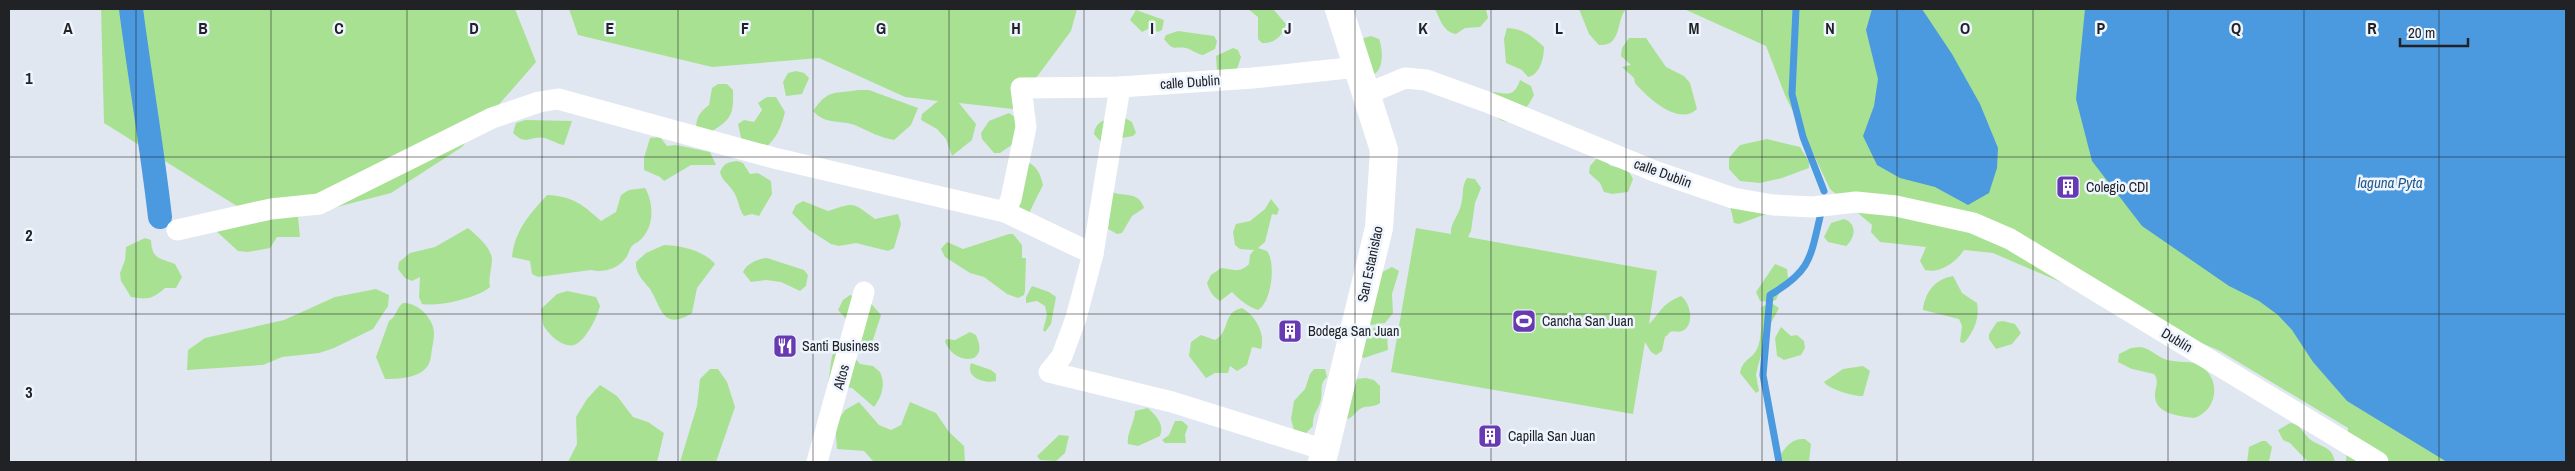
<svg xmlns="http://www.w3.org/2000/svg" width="2575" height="471" font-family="'Archivo Narrow',sans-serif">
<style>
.green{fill:#a9e193}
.water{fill:#4b99df}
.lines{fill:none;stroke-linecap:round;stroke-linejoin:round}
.stream{stroke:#4b99df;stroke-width:7}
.canal{stroke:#4b99df;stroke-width:24}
.street{stroke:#fff;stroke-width:21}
.secondary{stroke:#fff;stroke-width:28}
.grid{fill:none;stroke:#202226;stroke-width:1;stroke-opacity:0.55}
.labels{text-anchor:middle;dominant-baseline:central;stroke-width:5;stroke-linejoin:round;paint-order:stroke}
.street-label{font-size:14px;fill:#202226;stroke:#eff5fe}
.poi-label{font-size:14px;fill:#202226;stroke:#eff5fe;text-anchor:start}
.water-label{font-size:15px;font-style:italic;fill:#255a89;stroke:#eff5fe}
.grid-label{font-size:16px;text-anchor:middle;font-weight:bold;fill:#202226;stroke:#eff5fe;stroke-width:5;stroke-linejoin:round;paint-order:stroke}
</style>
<rect width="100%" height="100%" fill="#e1e7f1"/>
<g class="green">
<polygon points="101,9 515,9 536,62 462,147 391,193 298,217 300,237 277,237 270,248 248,252 238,251 215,230 240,208 104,123"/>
<polygon points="569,9 1077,9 1071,31 1013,109 959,103 976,124 972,140 952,156 946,139 937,129 921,120 922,114 938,101 905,97 819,58 712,67 578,35"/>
<path d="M 1248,9 L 1273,9 L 1286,24 C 1283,35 1275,44 1262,43 L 1258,39 L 1258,17 Z"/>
<path d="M 1435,9 L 1486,9 L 1488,18 L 1480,27 L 1465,28 L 1456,34 C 1443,32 1440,19 1435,9 Z"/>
<path d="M 1579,9 L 1626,9 C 1616,20 1622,47 1599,45 L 1589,34 Z"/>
<path d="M 1684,9 L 2566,9 L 2566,462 L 2346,462 L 2348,428 L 2220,351 L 1993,253 L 1964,250 C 1956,262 1940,274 1925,270 L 1920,261 L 1926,247 L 1880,242 L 1871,232 L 1872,225 L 1830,189 L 1785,95 L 1766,46 Z"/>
<polygon points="1136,10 1164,20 1162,30 1158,32 1150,28 1142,32 1130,20"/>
<path d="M 1507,28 C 1524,29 1532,36 1544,47 C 1544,58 1540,75 1528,77 L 1522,70 L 1506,63 L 1504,39 Z"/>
<path d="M 1178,31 L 1214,36 L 1217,41 L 1215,49 L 1203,55 C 1197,54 1192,50 1186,48 C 1174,46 1174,52 1164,39 L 1166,35 Z"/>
<path d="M 1371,36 L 1379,39 C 1383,49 1384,69 1374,74 L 1359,45 L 1364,38 Z"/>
<path d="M 1629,38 L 1646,38 L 1666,67 L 1684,76 L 1690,83 L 1697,109 C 1679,127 1647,97 1635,83 L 1634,78 L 1622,67 L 1631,65 L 1621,56 L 1622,48 Z"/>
<polygon points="1233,48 1238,50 1241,57 1237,69 1217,71 1216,56"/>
<polygon points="796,71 804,73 809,78 802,94 786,96 783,82 788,73"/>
<path d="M 1520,80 L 1531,86 L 1534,95 C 1527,109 1521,114 1508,122 C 1493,120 1492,110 1488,98 L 1493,92 C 1509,94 1514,97 1520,80 Z"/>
<path d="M 718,84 L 727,84 L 733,90 C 734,115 731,120 709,133 L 696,129 C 696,117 700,112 709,105 L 712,88 Z"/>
<path d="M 858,90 L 869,90 L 918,108 L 911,125 L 894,140 C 879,137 870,132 857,126 C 842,119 826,126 813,111 C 828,89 834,94 858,90 Z"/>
<path d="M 767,97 L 776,97 L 785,112 C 781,128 777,138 764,149 L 742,142 L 738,124 L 744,120 L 754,122 L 762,110 L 758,103 Z"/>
<polygon points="1009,113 1021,121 1013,144 1000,153 994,153 982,139 981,133 989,121"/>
<path d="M 1125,118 L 1132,122 L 1136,133 L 1133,136 L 1101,142 L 1094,134 C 1096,117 1112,119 1125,118 Z"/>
<path d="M 525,120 L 572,121 L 564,145 C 557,144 550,139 544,138 C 530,135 527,147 513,133 L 516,123 Z"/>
<polygon points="660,137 667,146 676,145 710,152 716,165 691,165 664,181 660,177 644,170 644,158 650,138"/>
<polygon points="1767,139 1800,147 1809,162 1809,168 1782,178 1760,183 1740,181 1729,169 1729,158 1740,145"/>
<path d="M 1598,157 L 1608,160 L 1609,165 C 1620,169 1628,167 1633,179 L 1628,192 L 1612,194 L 1604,192 L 1600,183 L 1589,173 L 1590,166 Z"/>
<path d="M 737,161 L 743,163 L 750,174 L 758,173 L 771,181 L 772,194 L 759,216 L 752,214 L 744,216 C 738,208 739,199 733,191 C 728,183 722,181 720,172 C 724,163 728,162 737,161 Z"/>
<path d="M 1026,162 C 1036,164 1041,175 1043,185 L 1028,215 L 1009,199 Z"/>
<path d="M 1467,178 L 1475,179 L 1481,188 L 1475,203 L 1471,231 L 1468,237 L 1657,271 L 1649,324 C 1662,311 1661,304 1681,296 C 1691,303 1695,326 1682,331 C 1679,333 1674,330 1670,332 C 1668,334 1667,336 1665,337 L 1662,351 L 1656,355 L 1651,352 L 1645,342 L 1633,414 L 1391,372 L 1416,228 L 1451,234 C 1450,223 1459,215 1461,205 C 1464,195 1461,187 1467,178 Z"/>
<path d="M 645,188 C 654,203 655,228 639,241 C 637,243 635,243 633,245 C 629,248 629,255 625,259 C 617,269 603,273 591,270 L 538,277 L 532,274 L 530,261 L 512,257 C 515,230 529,215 547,195 C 573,196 583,205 601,221 L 616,212 L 621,195 L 629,190 Z"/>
<path d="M 1112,192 C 1124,197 1139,191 1144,208 L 1132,216 L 1122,233 L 1117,234 L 1108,229 Z"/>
<path d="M 1271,199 L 1279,209 L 1277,215 L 1272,214 L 1265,242 L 1258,248 L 1267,251 C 1276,262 1272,302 1258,310 C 1247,306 1240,300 1232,292 L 1220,301 C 1213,297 1209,290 1207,283 L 1211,275 L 1221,268 C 1233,269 1239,274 1249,264 L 1250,255 L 1254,250 L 1240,249 L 1235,245 L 1233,232 L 1236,224 L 1250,221 L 1265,209 Z"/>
<path d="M 803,201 L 828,211 C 855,202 852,202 875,219 L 898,214 L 901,224 L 894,248 L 888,251 L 856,243 L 839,246 L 831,244 L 809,230 L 792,213 L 796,205 Z"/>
<polygon points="1730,206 1766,214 1739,224 1734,223"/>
<path d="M 1844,219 C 1858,224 1855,238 1846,246 L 1828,242 L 1824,237 L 1831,223 Z"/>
<path d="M 468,228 C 477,236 491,247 492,259 C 492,269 488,277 490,287 C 478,298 438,307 422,304 L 419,297 L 420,277 L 412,281 L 405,278 L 398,269 L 399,262 L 410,253 L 435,247 Z"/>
<polygon points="1009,234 1013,234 1022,245 1022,258 1026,258 1025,291 1024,295 1018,298 1007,294 984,277 970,273 945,257 941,249 947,242 963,249"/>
<path d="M 145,238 L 151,240 C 152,260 160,258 175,264 L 182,277 L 176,288 L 165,288 C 153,299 147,300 131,297 L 121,281 L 120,273 L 125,260 L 126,247 Z"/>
<path d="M 664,245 C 680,245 705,251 715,264 L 697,288 L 692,313 C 662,332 661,306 650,289 C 643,280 635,274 636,262 L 646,253 Z"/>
<path d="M 767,258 L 804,270 L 808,275 L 806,286 L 800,291 L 781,282 L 766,280 L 751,282 L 743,272 C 746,264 759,258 767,258 Z"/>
<polygon points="1775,264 1787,269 1788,279 1783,283 1776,300 1769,302 1760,301 1756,292"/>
<polygon points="1392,267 1399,271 1392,294 1393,313 1385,323 1371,325 1368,321 1380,273"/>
<path d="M 1953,276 L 1962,293 L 1977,303 C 1980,317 1974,332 1964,343 L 1960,342 L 1962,326 L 1959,319 L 1923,310 L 1923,308 C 1926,290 1936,279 1953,276 Z"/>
<polygon points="1032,286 1049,292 1056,297 1051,324 1045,332 1043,330 1047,315 1045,306 1037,301 1026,303 1026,297"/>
<polygon points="376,289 389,295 388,306 373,329 334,348 319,353 282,357 263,365 187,370 188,350 205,338 284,320 335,297"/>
<path d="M 567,291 L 596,297 L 600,306 C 597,317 588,336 578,343 C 567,351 552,338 545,328 C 542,324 542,315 541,309 L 557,294 Z"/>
<polygon points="850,295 868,300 881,315 873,340 866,346 860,346 847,320 838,310 843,300"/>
<path d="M 403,303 C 417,302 434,318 434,333 C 434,338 433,344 432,349 C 431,355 431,363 426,368 C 418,378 397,379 385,379 L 376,357 L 389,321 C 397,316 396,308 403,303 Z"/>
<path d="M 1766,305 L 1773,304 L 1779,308 L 1770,325 L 1758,366 L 1756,375 L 1759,391 L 1756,393 L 1740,373 C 1743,359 1750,360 1756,351 C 1762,341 1762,319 1761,307 Z"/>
<path d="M 1242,308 C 1255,315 1266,334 1261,349 L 1252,347 L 1247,365 L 1237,371 L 1230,366 L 1228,373 L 1215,373 L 1206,378 L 1189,356 L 1191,342 L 1201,335 L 1215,340 C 1231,331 1222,312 1242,308 Z"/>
<polygon points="2003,321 2015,324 2021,333 2012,344 1996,349 1989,339 1989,334 1997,322"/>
<polygon points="1377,327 1387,334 1388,350 1364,358 1362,357 1364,331"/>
<polygon points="1781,327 1791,336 1797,335 1804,341 1805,348 1801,355 1784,360 1777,356 1775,338"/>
<path d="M 970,332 L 976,335 C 979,343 983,352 974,358 C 961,362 950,353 945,342 L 946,339 L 955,340 Z"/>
<path d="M 2140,347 C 2150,348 2157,357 2167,360 C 2178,363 2192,360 2201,366 C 2222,380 2217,411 2194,418 C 2179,416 2153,414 2155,393 C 2156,385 2159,381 2154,374 L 2132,369 L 2118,362 L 2119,354 L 2131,348 Z"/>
<path d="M 839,351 L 852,355 L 860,364 L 873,366 L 880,372 C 886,383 882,397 874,407 L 852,388 L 828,385 L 832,355 Z"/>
<path d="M 971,363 L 991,370 L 996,374 L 996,381 C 985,384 965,378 971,363 Z"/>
<path d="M 1863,366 L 1870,371 L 1863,396 C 1855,397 1828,389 1824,382 L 1843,369 Z"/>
<polygon points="710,369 718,369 727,382 735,407 716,462 680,462 697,406 700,379"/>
<path d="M 1314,369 L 1325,369 L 1327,377 C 1318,385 1324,393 1320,403 C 1316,414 1313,413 1313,426 L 1306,433 L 1294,430 L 1291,419 L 1294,401 L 1305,389 L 1310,374 Z"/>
<path d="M 1366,378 L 1374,380 L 1380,386 L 1380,403 C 1374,408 1366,405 1360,409 C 1354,413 1354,417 1347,419 L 1356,379 Z"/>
<polygon points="600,385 617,396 633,417 648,422 664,433 657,462 568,462 577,444 576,417 587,399"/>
<polygon points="859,402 879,425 891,430 901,425 910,402 936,413 949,432 964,446 965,462 874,462 864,451 837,449 835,424 845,410"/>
<path d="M 1148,408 C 1156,416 1165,424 1160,436 L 1138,446 L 1128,444 C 1126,434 1135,422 1135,411 Z"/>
<polygon points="1175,421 1182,421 1188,426 1185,435 1186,443 1165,443 1162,440 1169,435"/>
<path d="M 2290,423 C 2303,425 2303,436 2314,442 C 2325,448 2332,448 2335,462 L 2308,462 L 2290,443 L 2283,440 L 2278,430 Z"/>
<polygon points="1059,435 1069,436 1065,453 1056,461 1040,460 1037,456"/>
<path d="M 1805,439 L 1811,444 L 1809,462 L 1783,462 L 1781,454 C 1787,445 1793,438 1805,439 Z"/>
<polygon points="2262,441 2266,441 2272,447 2269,462 2247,462 2249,447"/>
</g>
<g class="water">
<polygon points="1872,9 1922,9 1952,54 1980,104 1998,148 1997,168 1989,193 1968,205 1935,187 1900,178 1877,165 1863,136 1874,106 1878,79 1866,30"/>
<polygon points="2085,9 2566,9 2566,462 2447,462 2347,401 2313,362 2292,330 2278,315 2259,301 2229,286 2142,226 2092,161 2076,99"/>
</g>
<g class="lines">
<g class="stream">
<polyline points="1796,9 1792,94 1803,137 1824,191"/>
<path d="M 1779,462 L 1763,375 L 1770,295 C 1812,270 1810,258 1821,213"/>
</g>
<path class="canal" d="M 131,9 C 140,78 152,147 160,217"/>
<g class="street">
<polyline points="1120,87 1093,254 1076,318 1062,356 1049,372 1172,402 1325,450"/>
<polyline points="1367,94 1405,78 1426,80 1487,102 1654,171 1733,198 1773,205 1813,207 1856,202 1896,206 1973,223 2010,239 2378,462"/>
<polyline points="1005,212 1011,199 1026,127 1021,88 1120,87 1253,78 1358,67"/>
<polyline points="177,230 271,209 319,204 492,118 539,102 558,99 774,158 1005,212 1093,254"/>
<polyline points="817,462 864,292"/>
</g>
<polyline class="secondary" points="1322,462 1379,228 1384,150 1339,9"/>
</g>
<path class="grid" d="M 136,9 L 136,462M 271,9 L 271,462M 407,9 L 407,462M 542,9 L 542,462M 678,9 L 678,462M 813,9 L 813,462M 949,9 L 949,462M 1084,9 L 1084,462M 1220,9 L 1220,462M 1355,9 L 1355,462M 1491,9 L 1491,462M 1626,9 L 1626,462M 1762,9 L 1762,462M 1897,9 L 1897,462M 2033,9 L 2033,462M 2168,9 L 2168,462M 2304,9 L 2304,462M 2439,9 L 2439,462M 9,157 L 2566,157M 9,314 L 2566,314"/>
<defs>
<g id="building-square" transform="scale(1.25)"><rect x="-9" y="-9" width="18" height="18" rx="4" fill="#683ab2" stroke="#eff5fe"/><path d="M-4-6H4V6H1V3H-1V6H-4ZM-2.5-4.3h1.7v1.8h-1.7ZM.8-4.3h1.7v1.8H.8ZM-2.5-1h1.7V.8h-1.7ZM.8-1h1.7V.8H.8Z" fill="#fff"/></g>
<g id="stadium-square" transform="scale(1.25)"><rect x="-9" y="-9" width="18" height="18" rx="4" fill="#683ab2" stroke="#eff5fe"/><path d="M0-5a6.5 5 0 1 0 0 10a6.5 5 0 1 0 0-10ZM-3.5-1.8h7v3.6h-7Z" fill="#fff"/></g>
<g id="restaurant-square" transform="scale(1.25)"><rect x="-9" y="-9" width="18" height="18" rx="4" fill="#683ab2" stroke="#eff5fe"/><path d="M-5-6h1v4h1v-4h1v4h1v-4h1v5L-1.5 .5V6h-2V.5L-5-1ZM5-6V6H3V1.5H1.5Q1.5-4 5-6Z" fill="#fff"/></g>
</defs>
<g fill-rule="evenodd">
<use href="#building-square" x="2068" y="187"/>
<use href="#stadium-square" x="1524" y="321"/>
<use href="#building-square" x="1290" y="331"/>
<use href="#restaurant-square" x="785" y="346"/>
<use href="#building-square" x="1490" y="436"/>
</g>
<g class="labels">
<g class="street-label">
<text transform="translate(1190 82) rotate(-4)">calle Dublin</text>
<text transform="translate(1663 173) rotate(20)">calle Dublin</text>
<text transform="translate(1370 264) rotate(-78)">San Estanislao</text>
<text transform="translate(2177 340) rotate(31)">Dublín</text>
<text transform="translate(841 377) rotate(-75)">Altos</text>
</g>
<g class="poi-label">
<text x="2086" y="187">Colegio CDI</text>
<text x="1542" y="321">Cancha San Juan</text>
<text x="1308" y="331">Bodega San Juan</text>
<text x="802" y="346">Santi Business</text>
<text x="1508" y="436">Capilla San Juan</text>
</g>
<g class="water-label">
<text x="2390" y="182">laguna Pyta</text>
</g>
</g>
<g class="grid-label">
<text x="68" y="34">A</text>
<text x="203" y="34">B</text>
<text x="339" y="34">C</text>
<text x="474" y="34">D</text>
<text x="610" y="34">E</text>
<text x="745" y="34">F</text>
<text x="881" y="34">G</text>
<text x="1016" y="34">H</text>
<text x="1152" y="34">I</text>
<text x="1288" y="34">J</text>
<text x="1423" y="34">K</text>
<text x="1559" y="34">L</text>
<text x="1694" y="34">M</text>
<text x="1830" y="34">N</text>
<text x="1965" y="34">O</text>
<text x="2101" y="34">P</text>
<text x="2236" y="34">Q</text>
<text x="2372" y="34">R</text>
<text x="29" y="84">1</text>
<text x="29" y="241">2</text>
<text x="29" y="398">3</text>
</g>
<rect width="2575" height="471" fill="none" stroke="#202226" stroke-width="20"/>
<path d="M2400 38v8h68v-8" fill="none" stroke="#202226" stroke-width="2.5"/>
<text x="2408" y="38" font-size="15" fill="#202226" stroke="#eff5fe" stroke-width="4" paint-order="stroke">20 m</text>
</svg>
